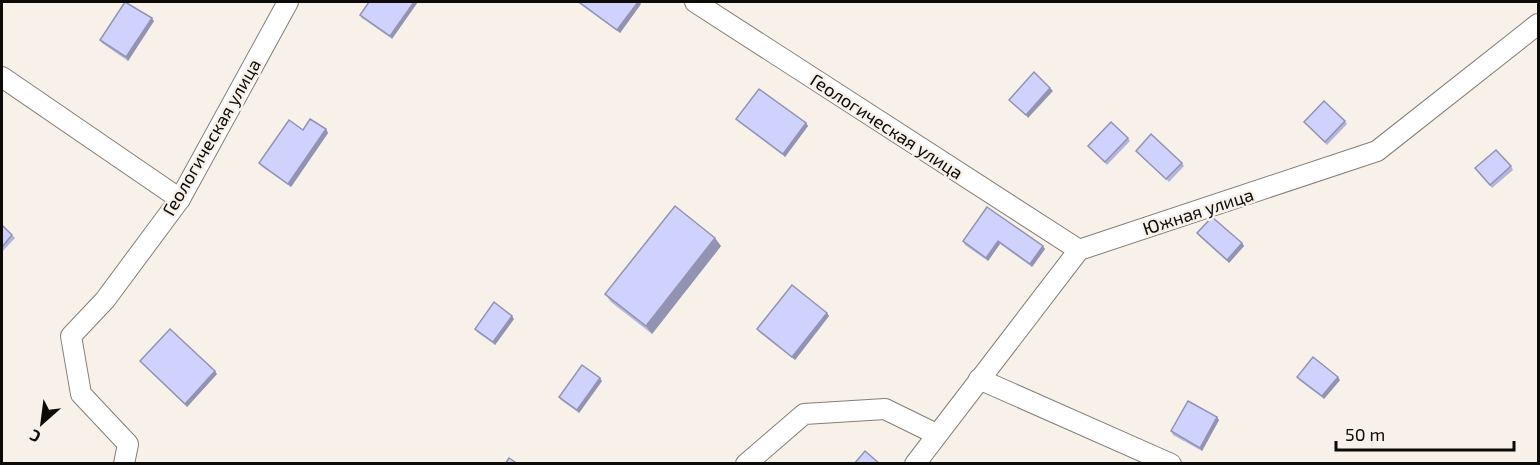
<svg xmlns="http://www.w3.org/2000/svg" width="1540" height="465" font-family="'Exo 2',sans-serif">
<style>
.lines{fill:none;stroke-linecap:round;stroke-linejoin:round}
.street-casing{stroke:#857e77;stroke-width:22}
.street{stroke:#fff;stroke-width:20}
.wall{fill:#b3b5da}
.shaded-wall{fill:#9293b2}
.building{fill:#d0d2fe;stroke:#9293b2;stroke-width:1.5}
.labels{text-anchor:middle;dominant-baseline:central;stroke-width:5;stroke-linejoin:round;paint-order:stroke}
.street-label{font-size:18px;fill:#0d0b08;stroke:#f8f1e9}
</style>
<rect width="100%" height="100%" fill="#f8f1e9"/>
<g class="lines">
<g class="street-casing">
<g id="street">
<polyline points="695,2 1079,250"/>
<polyline points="2,77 180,199"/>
<polyline points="979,379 1171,464"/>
<polyline points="124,464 128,444 81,394 71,336 105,300 180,199 288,2"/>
<polyline points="746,464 804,414 885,409 936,434"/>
<polyline points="915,464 1079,250 1377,151 1538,24"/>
</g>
</g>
<use href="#street" class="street"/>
</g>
<g class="wall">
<polygon points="369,2 392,39 362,18 360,15"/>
<polygon points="577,2 639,2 641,4 620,33"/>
<polygon points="154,21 128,61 102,43 100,40"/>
<polygon points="736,119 806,123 808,126 785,157 739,122"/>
<polygon points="1345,121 1347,124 1327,145 1304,122"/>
<polygon points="326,129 328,133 291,187 261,166 259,163 303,130"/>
<polygon points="1128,138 1130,141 1107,165 1088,146"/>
<polygon points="1136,151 1182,163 1184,166 1169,182"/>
<polygon points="1511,166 1513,170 1492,188 1478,171"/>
<polygon points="987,207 1045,249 1032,267 1000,244 988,261 965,245 963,241"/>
<polygon points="2,225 15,238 2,252"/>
<polygon points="1197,233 1242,243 1244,246 1229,263 1199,236"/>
<polygon points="721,246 652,334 611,302 605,294"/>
<polygon points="827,313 829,316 795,360 759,332 757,329"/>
<polygon points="514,319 495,345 477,332 475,329"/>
<polygon points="140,361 217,374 187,407"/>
<polygon points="1297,377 1340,380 1324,399 1299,380"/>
<polygon points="602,381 579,413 561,400 559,397"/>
<polygon points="1219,420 1202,451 1173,435 1171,431"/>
</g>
<g class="shaded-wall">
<polygon points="414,2 418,2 392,39 390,36"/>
<polygon points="638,2 641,4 620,33 617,30"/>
<polygon points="152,18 154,21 128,61 126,57"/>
<polygon points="1050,88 1053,91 1028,118 1026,115"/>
<polygon points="806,123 808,126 785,157 783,154"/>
<polygon points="326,129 328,133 291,187 288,184"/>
<polygon points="715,238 721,246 652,334 646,326"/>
<polygon points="998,241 1000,244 988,261 986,258"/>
<polygon points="1242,243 1244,246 1229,263 1227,260"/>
<polygon points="1043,246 1045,249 1032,267 1030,264"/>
<polygon points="827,313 829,316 795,360 792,357"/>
<polygon points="512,316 514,319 495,345 493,342"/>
<polygon points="215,371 217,374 187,407 185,404"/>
<polygon points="1338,377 1340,380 1324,399 1322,396"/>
<polygon points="600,378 602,381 579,413 577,410"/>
<polygon points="1217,417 1219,420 1202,451 1200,448"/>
</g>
<g class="building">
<polygon points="125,2 152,18 126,57 100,40"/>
<polygon points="369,2 414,2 390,36 360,15"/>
<polygon points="579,2 638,2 617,30"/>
<polygon points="1034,72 1050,88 1026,115 1009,100"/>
<polygon points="759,89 806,123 783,154 736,119"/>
<polygon points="1324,101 1345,121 1325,142 1304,122"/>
<polygon points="310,119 326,129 288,184 259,163 289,120 303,130"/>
<polygon points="1111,122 1128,138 1105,162 1088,146"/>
<polygon points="1151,134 1182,163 1166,179 1136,151"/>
<polygon points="1496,150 1511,166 1490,185 1475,168"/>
<polygon points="675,206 715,238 646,326 605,294"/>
<polygon points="987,207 1043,246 1030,264 998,241 986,258 963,241"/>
<polygon points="1212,217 1242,243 1227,260 1197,233"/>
<polygon points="2,225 12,235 2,247"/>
<polygon points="792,285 827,313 792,357 757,329"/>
<polygon points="494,302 512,316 493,342 475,329"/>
<polygon points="170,329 215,371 185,404 140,361"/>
<polygon points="1313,357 1338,377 1322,396 1297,377"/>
<polygon points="582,365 600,378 577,410 559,397"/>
<polygon points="1188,401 1217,417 1200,448 1171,431"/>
<polygon points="865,451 880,464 854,464"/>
<polygon points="509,458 518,464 505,464"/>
</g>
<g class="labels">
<g class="street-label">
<text transform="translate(887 126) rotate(33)">Геологическая улица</text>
<text transform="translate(211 137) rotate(-60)">Геологическая улица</text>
<text transform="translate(1198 211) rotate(-18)">Южная улица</text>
</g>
</g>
<rect width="1540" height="465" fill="none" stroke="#0d0b08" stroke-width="6"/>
<g transform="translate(42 423) rotate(208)" stroke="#f8f1e9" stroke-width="4.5" paint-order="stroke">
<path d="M0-4.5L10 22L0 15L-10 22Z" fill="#0d0b08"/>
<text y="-9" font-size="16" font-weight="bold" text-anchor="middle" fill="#0d0b08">С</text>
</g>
<path d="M1336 441v9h178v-9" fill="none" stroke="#0d0b08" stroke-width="3"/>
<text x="1345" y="441" font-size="18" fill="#0d0b08" stroke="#f8f1e9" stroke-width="4.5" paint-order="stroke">50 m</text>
</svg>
